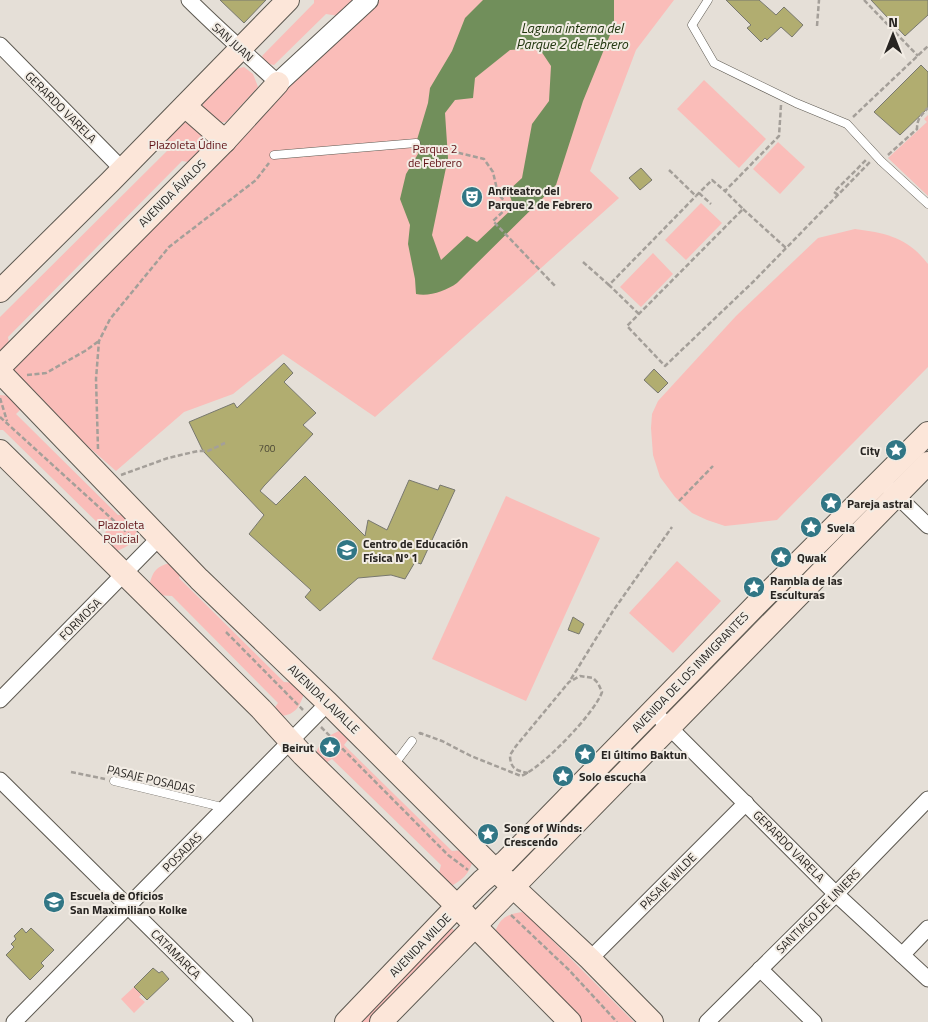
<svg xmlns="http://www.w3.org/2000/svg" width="928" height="1022" font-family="'Titillium Web',sans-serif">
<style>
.green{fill:#fabdb9}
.water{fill:#718f5b;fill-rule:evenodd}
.building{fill:#b1ad70;stroke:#78786f}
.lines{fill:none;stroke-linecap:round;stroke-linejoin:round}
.service-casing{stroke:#5d5951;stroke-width:9}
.minor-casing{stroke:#5d5951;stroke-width:17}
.tertiary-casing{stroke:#5d5951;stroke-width:22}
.secondary-casing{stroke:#5d5951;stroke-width:24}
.path{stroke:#a49f99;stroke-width:2.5;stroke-dasharray:5 2.5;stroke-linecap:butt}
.service{stroke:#fff;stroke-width:8}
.minor{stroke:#fff;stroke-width:15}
.tertiary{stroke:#fff;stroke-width:20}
.secondary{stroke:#fce6d9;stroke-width:22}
.labels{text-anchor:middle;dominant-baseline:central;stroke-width:4;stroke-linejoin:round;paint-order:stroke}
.number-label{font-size:10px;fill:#4a4635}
.street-label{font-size:12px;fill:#272421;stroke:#f2ece4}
.park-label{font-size:12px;fill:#601115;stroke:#f2ece4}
.poi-label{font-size:12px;font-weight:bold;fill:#272421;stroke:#f2ece4;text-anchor:start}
.water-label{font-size:14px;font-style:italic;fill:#21360f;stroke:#f2ece4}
</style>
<rect width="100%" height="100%" fill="#e5dfd7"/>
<g class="green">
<polygon points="314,0 359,0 339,16 326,14 274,65 265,63 262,56 314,3"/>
<polygon points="370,0 674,0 636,50 590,171 619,198 375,417 283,354 233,394 184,412 116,471 6,374"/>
<polygon points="244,67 253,74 258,87 226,122 214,123 205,116 202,102 235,69"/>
<polygon points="704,80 766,139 739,168 677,109"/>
<polygon points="928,115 928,196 888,158 927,122 924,119"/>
<polygon points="188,122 200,131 209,145 195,163 182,161 8,337 10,350 0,359 0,317 171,147 165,133 175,123"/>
<polygon points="778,142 805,167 780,194 753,169"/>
<polygon points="701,203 722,223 686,260 665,240"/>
<path d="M 855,229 C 887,233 908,238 928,264 L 928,367 L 777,520 L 744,524 L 725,526 L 707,520 L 692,513 L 675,497 L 660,477 L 653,455 L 651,428 L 652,414 L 658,401 L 736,316 L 818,238 Z"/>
<polygon points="653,253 673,274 641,307 620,287"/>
<path d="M 0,395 L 10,396 L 22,408 L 16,414 L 118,515 L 131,515 C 144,537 133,546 111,553 L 101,544 L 106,531 L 3,430 L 0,430 Z"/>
<polygon points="506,496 600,538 526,701 432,659"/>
<path d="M 176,561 L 183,570 L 179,578 L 284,682 L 298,683 L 305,691 C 300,705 297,715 280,716 L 273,710 L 278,703 L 172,596 L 157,595 L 149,587 C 153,568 158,566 176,561 Z"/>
<polygon points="677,561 721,601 673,653 629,613"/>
<path d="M 344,729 L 350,737 L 344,745 L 452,851 L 465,850 L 473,860 C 469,874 463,880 449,887 L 438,877 L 441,865 L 332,759 L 321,766 L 314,757 C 321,740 326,736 344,729 Z"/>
<path d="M 522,912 L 531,919 L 634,1022 L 577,1022 L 495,932 C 500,918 507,914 522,912 Z"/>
<polygon points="450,926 458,935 370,1022 356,1022"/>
<polygon points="134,987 142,994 139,997 145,1002 134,1013 121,999"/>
</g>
<path class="water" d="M 483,0 L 614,0 L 614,25 L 583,101 L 556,185 L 457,283 C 446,291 429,297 416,294 L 415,279 L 408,244 L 410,225 L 400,199 L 406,174 L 418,154 L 416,143 L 428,103 L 430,88 L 452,51 L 465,18 ZM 539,48 L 551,66 L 549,101 L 532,124 L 522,178 L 508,191 L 514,207 L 477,242 L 467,236 L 441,260 L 432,235 L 448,158 L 445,113 L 455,100 L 473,98 L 475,78 L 510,50 Z"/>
<g class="building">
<polygon points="220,0 266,0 244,23"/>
<polygon points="726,0 759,0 776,15 784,7 803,25 792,37 781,27 767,40 765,38 761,42 747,28 751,25"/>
<polygon points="871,0 928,0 928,15 905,36"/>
<polygon points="921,65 928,72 928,108 900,135 874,112"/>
<polygon points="641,168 652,180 640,190 629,178"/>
<polygon points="284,363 293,373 284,382 316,413 303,425 313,434 264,486 260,491 276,505 305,476 365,536 368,520 387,530 409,480 438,490 440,485 455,490 421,564 415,562 405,579 391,575 358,578 320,611 305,597 311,590 249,534 264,515 203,451 189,422 234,403 237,408"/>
<polygon points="654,369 668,383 658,393 644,380"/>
<polygon points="573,617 584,624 579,634 568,630"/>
<polygon points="22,928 26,933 31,928 54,950 41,963 44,966 30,980 6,955 14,947 11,944 16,939 14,936"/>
<polygon points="153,968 159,973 162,971 169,979 147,1000 134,987"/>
</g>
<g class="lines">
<g class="service-casing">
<g id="service">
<polyline points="708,0 692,25 714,63 796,103 847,124 881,161 928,204"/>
<polyline points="274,155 416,143"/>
<polyline points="394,765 412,741"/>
<polyline points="114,781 226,808"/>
</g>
</g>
<g class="minor-casing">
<g id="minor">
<path d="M 189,0 C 218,29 248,55 278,83"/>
<polyline points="0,45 122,169"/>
<polyline points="890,489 928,526"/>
<polyline points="0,700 159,538"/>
<polyline points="653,711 836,894 928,979"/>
<polyline points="0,780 245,1022"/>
<polyline points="902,955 928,928"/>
<polyline points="590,959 746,803"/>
<polyline points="760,969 814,1022"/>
<polyline points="14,1022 328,703"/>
<polyline points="707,1022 836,894 928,799"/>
</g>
</g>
<g class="tertiary-casing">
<polyline id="tertiary" points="278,83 368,0"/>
</g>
<g class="secondary-casing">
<g id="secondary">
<polyline points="185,106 225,141"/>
<polyline points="0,291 110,182 288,0"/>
<polyline points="0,367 225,141 278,83"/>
<polyline points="0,372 199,579 328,703 495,870 590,959 652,1022"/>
<polyline points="0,451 261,709 303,755 457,906 483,934 570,1022"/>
<polyline points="346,1022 457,906 482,881 506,861 756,605 928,433"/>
<polyline points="381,1022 928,463"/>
</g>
</g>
<g class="path">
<polyline points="864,0 918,56"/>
<polyline points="817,26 819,0"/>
<polyline points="781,105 779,136 725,191 743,209 627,326 665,366 754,281 870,162"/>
<polyline points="853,117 928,46"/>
<polyline points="451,151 484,159 493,172 498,194 509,206 493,221 556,287"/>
<path d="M 888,155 L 917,129 C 917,119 921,115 928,108"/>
<polyline points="669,170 696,196 712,180 725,191"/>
<polyline points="699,193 711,204"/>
<polyline points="838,195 834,192 866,160"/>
<polyline points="743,209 786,248"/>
<polyline points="583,262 609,285"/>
<polyline points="639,314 609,285 696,196"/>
<polyline points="27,375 46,373 85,351 99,341"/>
<polyline points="0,398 7,421"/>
<polyline points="0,417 134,539"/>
<polyline points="98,449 96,379 99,341 110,319 169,247 256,180 269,163"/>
<polyline points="121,475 168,458 198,451 208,451 225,443"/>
<polyline points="679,501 713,466"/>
<polyline points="226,632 303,710"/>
<polyline points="571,679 613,611 672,527"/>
<polyline points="321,727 448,855 468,870"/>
<path d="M 419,734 L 420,733 L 442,741 L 471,756 L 521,776 C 542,768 595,713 602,692 L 598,683 L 593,678 L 580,676 L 569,682 L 516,746 L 510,755 C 510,769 517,771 529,773"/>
<polyline points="71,772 105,779"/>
<polyline points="511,915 569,970 617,1022"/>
</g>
<use href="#service" class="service"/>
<use href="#minor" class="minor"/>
<use href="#tertiary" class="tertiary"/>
<use href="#secondary" class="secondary"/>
</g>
<defs>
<g id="theatre-disc" transform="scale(1.125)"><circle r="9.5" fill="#317685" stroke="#f2ece4"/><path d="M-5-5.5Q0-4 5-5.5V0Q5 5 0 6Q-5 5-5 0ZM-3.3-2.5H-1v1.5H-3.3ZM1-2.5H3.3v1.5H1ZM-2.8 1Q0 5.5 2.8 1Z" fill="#fff"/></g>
<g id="sight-disc" transform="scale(1.125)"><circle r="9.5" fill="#317685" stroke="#f2ece4"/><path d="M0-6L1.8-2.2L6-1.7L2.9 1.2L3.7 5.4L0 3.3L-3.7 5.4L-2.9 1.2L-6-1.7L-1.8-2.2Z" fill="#fff"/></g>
<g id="university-disc" transform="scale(1.125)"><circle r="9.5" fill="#317685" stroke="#f2ece4"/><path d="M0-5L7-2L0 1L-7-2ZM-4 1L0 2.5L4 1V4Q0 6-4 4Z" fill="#fff"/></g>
</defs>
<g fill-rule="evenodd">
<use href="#theatre-disc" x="472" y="197"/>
<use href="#sight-disc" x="896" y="450"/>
<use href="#sight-disc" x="831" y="503"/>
<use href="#sight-disc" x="811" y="527"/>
<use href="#university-disc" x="347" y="550"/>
<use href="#sight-disc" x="781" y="557"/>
<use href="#sight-disc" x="754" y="587"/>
<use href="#sight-disc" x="330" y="747"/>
<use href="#sight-disc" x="585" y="754"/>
<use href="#sight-disc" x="563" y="776"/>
<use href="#sight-disc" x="488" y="834"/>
<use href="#university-disc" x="54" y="902"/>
</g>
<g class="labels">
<g class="number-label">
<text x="267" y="448">700</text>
</g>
<g class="street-label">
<text transform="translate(233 42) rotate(42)">SAN JUAN</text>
<text transform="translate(61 107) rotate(45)">GERARDO VARELA</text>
<text transform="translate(172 193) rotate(-45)">AVENIDA ÁVALOS</text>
<text transform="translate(80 619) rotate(-45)">FORMOSA</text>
<text transform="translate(690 672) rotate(-46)">AVENIDA DE LOS INMIGRANTES</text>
<text transform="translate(324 699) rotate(44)">AVENIDA LAVALLE</text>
<text transform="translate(151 779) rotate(13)">PASAJE POSADAS</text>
<text transform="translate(789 846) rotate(45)">GERARDO VARELA</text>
<text transform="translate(182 852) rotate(-45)">POSADAS</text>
<text transform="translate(668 881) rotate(-45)">PASAJE WILDE</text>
<text transform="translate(818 911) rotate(-45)">SANTIAGO DE LINIERS</text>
<text transform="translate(420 945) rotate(-46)">AVENIDA WILDE</text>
<text transform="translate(176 954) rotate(45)">CATAMARCA</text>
</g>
<g class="park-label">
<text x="188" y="144">Plazoleta Údine</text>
<text x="435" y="148">Parque 2<tspan x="435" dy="14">de Febrero</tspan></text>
<text x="121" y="524">Plazoleta<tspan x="121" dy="14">Policial</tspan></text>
</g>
<g class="poi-label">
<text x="488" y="190">Anfiteatro del<tspan x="488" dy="14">Parque 2 de Febrero</tspan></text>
<text x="880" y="450" text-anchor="end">City</text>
<text x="847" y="503">Pareja astral</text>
<text x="827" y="527">Svela</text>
<text x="363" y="543">Centro de Educación<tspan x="363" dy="14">Física Nº 1</tspan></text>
<text x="797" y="557">Qwak</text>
<text x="770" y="580">Rambla de las<tspan x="770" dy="14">Esculturas</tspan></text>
<text x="314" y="747" text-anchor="end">Beirut</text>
<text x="601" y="754">El último Baktun</text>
<text x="579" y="776">Solo escucha</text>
<text x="504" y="827">Song of Winds:<tspan x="504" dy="14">Crescendo</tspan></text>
<text x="70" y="895">Escuela de Oficios<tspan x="70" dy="14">San Maximiliano Kolke</tspan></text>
</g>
<g class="water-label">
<text x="572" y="27">Laguna interna del<tspan x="572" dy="16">Parque 2 de Febrero</tspan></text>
</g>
</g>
<g transform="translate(893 35)" stroke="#f2ece4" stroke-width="4" paint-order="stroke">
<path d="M0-4L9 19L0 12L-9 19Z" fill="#272421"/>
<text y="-8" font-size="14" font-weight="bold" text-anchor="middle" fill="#272421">N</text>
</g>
</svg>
